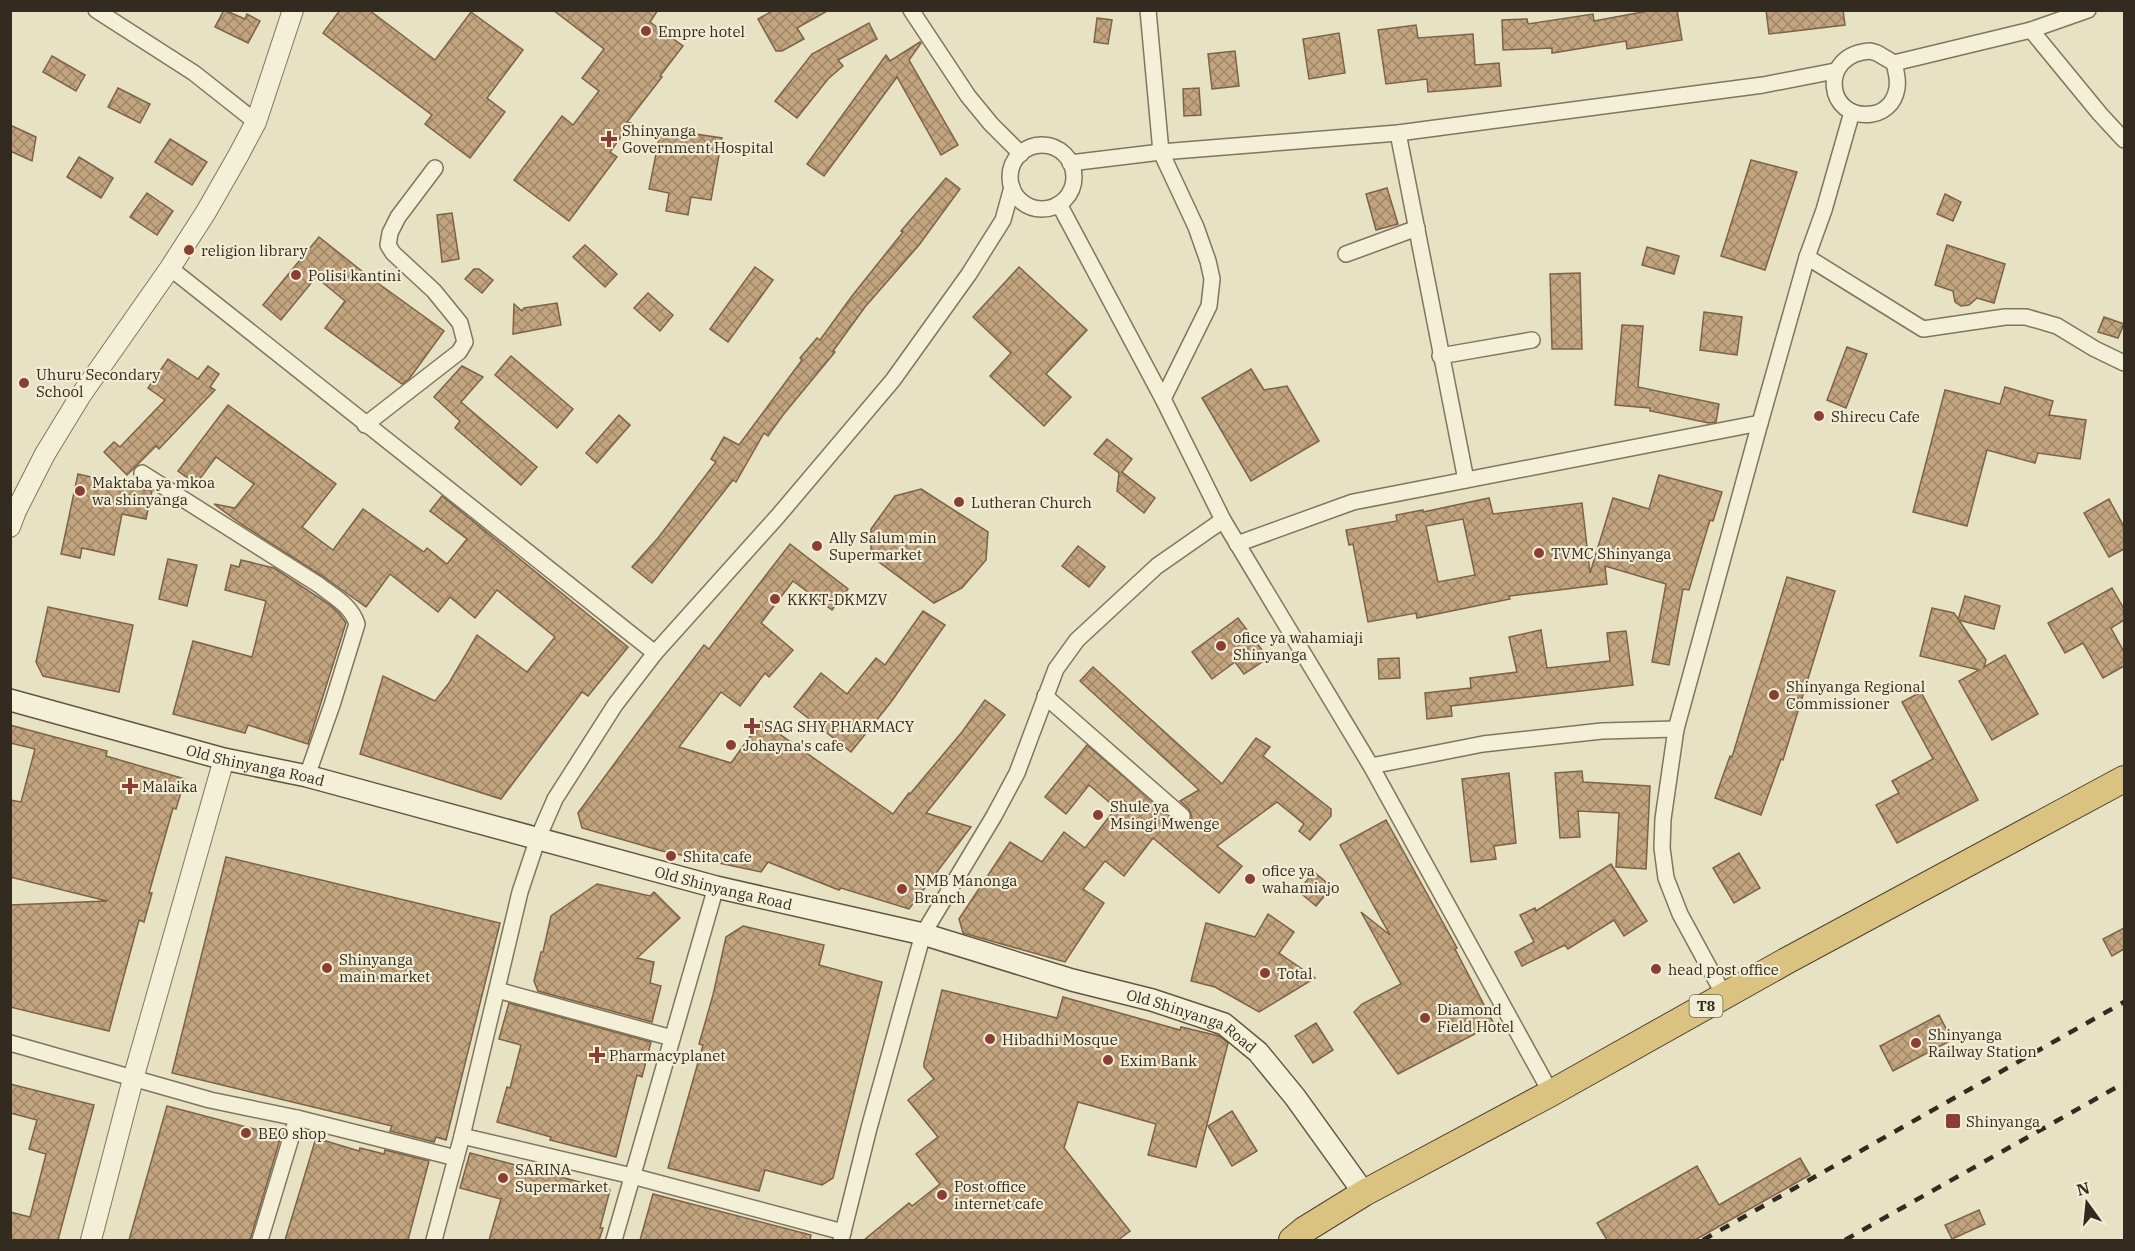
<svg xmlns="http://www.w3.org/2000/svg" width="2135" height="1251" font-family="'IBM Plex Serif',serif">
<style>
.building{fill:url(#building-cross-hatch);stroke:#7d6346;stroke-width:1.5;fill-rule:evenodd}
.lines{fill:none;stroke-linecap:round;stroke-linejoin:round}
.minor-casing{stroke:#81755d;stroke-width:18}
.tertiary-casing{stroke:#81755d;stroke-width:22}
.secondary-casing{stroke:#635640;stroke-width:24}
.trunk-casing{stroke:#4f4331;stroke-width:28}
.minor{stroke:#f4efd7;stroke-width:15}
.tertiary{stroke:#f4efd7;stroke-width:20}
.secondary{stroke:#f4efd7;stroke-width:21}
.trunk{stroke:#dac280;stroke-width:26}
.rail{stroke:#332b1f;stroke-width:4.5;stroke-dasharray:10 10;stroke-linecap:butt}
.poi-dot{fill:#893f34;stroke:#f1ecd3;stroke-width:2}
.labels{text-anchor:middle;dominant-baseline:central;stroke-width:4.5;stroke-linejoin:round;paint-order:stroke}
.shield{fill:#f1ecd3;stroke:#6c6555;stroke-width:1.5}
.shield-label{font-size:14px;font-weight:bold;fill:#332b1f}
.poi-label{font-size:15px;fill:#332b1f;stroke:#f1ecd3;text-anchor:start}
.street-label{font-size:15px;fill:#332b1f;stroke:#f1ecd3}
</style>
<defs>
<pattern id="building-cross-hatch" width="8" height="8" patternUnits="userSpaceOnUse" patternTransform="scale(1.5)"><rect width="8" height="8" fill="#c2a47f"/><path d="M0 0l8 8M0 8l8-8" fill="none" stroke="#9e8667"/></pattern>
</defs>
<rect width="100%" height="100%" fill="#e8e2c5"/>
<g class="building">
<polygon points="224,10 245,19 247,14 260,21 248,43 215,27"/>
<polygon points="340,10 369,10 435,60 471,12 523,50 487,98 505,112 470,158 425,124 432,115 323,33"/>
<polygon points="553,10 658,10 650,22 683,46 660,76 662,77 627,122 631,123 610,152 617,157 569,221 514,180 562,116 573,125 599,91 582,78 604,49"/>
<polygon points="774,10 829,10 797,28 804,39 782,51 776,51 758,19"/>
<polygon points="1653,10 1677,10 1682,40 1627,49 1626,41 1552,53 1552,48 1503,50 1502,20 1527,19 1528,24 1593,14 1594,21"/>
<polygon points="1766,10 1843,10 1845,25 1769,34"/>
<polygon points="1097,18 1112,20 1108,44 1094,42"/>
<polygon points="869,23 877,39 838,60 843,66 828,79 797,118 775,101 812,54"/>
<polygon points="1416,25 1418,38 1473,34 1475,65 1499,63 1501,86 1428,92 1427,79 1386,84 1378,30"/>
<polygon points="1339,33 1345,73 1309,79 1303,39"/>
<polygon points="920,42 921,43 909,60 958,145 941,155 897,77 824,176 807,164 886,55 890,61"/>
<polygon points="1235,51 1239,86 1212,89 1208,54"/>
<polygon points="52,56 85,75 76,91 43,72"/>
<polygon points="118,88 150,104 140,123 108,107"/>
<polygon points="1199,88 1201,115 1184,116 1183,89"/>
<polygon points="10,125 36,137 32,161 10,151"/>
<polygon points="661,129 722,138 711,200 691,197 688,215 666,211 669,193 649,189"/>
<polygon points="170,139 207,162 192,185 155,162"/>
<polygon points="79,157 113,178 101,198 67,177"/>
<polygon points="1751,160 1797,172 1765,270 1721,256"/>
<polygon points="946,178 960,189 919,245 865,307 833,351 835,352 783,415 768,436 764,433 736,482 733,480 652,583 632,567 658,538 716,462 711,459 724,437 739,445 802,360 800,358 817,338 820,340 852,296 903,232 901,231"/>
<polygon points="1387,188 1398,224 1376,230 1366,194"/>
<polygon points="147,193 173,211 157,235 130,217"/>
<polygon points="1945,194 1961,202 1953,221 1937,214"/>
<polygon points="452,213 459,259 442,262 437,215"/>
<polygon points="319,237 368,276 444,331 409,379 402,384 325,328 345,301 316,277 281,320 263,305"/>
<polygon points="585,245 617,274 605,287 573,257"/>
<polygon points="1947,245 2005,264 1994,303 1977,298 1969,305 1961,306 1955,302 1953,291 1935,285"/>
<polygon points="1647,247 1679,256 1674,274 1642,265"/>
<polygon points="755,267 773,280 728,342 710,329"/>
<polygon points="1019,267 1087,330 1046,374 1071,397 1044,426 990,376 1011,353 973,317"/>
<polygon points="474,269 479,269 493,280 482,293 465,279"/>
<polygon points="1580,273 1582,349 1552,349 1550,274"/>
<polygon points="648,293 673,315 660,331 634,308"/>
<polygon points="557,303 561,325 513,334 514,304 522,311 524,308"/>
<polygon points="1704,312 1742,317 1737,355 1700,350"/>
<polygon points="2104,317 2124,324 2118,338 2098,332"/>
<polygon points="1622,325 1643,326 1638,387 1719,404 1716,422 1709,423 1650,411 1650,408 1615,405"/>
<polygon points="1847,347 1867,354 1846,408 1827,400"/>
<polygon points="511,356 573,409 557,428 495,375"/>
<polygon points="168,359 198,379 208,366 219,374 210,387 215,390 159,449 156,446 127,475 104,452 114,442 120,447 165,400 148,388"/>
<polygon points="462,366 483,377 461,402 537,467 521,485 455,428 460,421 434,397"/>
<polygon points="1251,369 1264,390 1287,386 1319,441 1251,481 1202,398"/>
<polygon points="2005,387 2053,401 2049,415 2086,420 2080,459 2038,453 2035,463 1987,450 1967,526 1913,512 1945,390 2000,404"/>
<polygon points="228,405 336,484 302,527 333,550 363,509 424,552 427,548 447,564 467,539 430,511 442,496 628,647 588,696 582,692 501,799 360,754 383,676 435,701 449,683 477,635 527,672 555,637 497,590 475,618 450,597 438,612 390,574 366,607 324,577 241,524 214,504 235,508 254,484 216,457 196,484 178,471"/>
<polygon points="619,415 630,425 597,463 586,453"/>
<polygon points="1107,439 1132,459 1122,472 1155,498 1144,513 1117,491 1119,473 1094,454"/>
<polygon points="78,474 152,491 146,519 122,514 114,555 82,548 80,558 61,554"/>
<path d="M 1659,475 L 1722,492 L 1713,521 L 1710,520 L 1689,590 L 1683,589 L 1669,665 L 1652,662 L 1666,584 L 1605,566 L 1607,584 L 1509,596 L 1510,599 L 1417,618 L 1416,613 L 1368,622 L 1353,544 L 1349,545 L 1346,530 L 1397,521 L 1396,515 L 1423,510 L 1423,512 L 1489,498 L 1493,514 L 1582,503 L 1590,573 L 1613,498 L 1649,509 ZM 1463,519 L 1475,575 L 1438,582 L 1426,526 Z"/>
<polygon points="921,489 988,532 986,560 962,588 934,603 871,556 871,529 895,496"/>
<polygon points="2109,499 2124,527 2124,549 2109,557 2084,513"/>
<polygon points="790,544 848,589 832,610 793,581 761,623 793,650 769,677 765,673 740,706 721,692 679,747 731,763 761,721 893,814 909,793 910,794 962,732 985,700 1005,715 926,813 971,827 909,909 841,888 839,890 768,862 761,872 662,851 582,828 578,813 640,729 704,645 709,649"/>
<polygon points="1078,546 1105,567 1089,587 1062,566"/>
<polygon points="168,559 197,565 187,606 159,599"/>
<polygon points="241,560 274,568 330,605 339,613 346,623 308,744 248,725 245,733 173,714 193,641 252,657 266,601 225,590 231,565 239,567"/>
<polygon points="1787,577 1835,591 1783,760 1781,759 1761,815 1715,798 1730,756 1732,757"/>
<polygon points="2112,588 2124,609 2124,620 2111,628 2124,652 2124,666 2103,678 2083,643 2065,653 2048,623"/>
<polygon points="1965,596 2000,606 1994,629 1958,620"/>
<polygon points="48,607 133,625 119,692 43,676 36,662"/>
<polygon points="1932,608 1954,613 1986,660 1984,667 2005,655 2038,714 1992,740 1959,681 1979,670 1920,656"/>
<polygon points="923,611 945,625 891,702 851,752 794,707 821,673 847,694 876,658 885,665"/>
<polygon points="1238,618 1268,658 1244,674 1235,662 1212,679 1192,652"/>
<polygon points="1541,630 1547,668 1610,661 1607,633 1626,631 1633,685 1451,706 1452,716 1427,719 1425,693 1471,688 1470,678 1517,672 1509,637"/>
<polygon points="1399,658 1400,678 1379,679 1378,659"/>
<polygon points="1093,667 1222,784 1256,738 1270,747 1263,756 1331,809 1331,816 1310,840 1299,831 1304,824 1277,802 1217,846 1242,866 1219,893 1153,838 1124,876 1105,861 1083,889 1104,903 1065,962 963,933 959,919 1010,842 1042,862 1064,832 1085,848 1116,808 1089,785 1066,814 1045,797 1087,745 1180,825 1189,823 1192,817 1189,809 1180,801 1199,790 1080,681"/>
<polygon points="1921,692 1978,800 1897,843 1876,805 1899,793 1892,781 1933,759 1902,702"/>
<polygon points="10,725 107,751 106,756 185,779 176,809 173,808 149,893 152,893 144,922 139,920 109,1031 10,1007 10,905 107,901 10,877 10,800 21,802 35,749 10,743"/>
<polygon points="1582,771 1583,782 1650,786 1646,869 1616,867 1619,813 1578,811 1580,837 1560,838 1555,773"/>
<polygon points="1509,773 1516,843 1494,846 1496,859 1471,862 1462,779"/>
<polygon points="1386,820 1457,948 1455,949 1494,1024 1398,1074 1354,1012 1362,1004 1401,984 1361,912 1390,935 1340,845"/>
<polygon points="1739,853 1760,888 1734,903 1713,868"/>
<polygon points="226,857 500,923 446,1140 436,1137 434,1142 390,1131 392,1126 172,1073"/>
<polygon points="1611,864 1647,921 1624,936 1614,920 1568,949 1565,945 1522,966 1515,952 1534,942 1520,915 1535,908 1536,911"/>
<polygon points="1314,872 1332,887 1316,906 1298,891"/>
<polygon points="597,884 650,896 654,892 680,918 637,958 654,962 650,983 661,986 652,1022 538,991 534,981 541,952 543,952 551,916"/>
<polygon points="1268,914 1294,932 1279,953 1315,978 1259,1012 1215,987 1191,981 1206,923 1255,937"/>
<polygon points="743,926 824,945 819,965 882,982 833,1178 822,1185 765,1170 759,1191 668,1168 703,1045 699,1044 713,995 726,937"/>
<polygon points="2124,928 2124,949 2112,956 2103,939"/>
<polygon points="942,990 1057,1018 1063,997 1180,1030 1181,1027 1219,1036 1228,1043 1196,1167 1148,1155 1156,1124 1078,1102 1064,1148 1130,1231 1118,1240 864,1240 909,1203 912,1206 940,1184 916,1154 938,1137 908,1100 934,1079 924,1067 924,1063"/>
<polygon points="509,1003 651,1042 642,1077 637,1075 616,1157 550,1140 551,1137 497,1122 507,1087 510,1088 521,1045 499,1039"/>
<polygon points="1939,1015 1952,1040 1893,1071 1880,1046"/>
<polygon points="1316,1023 1333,1050 1313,1063 1295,1036"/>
<polygon points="10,1084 94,1105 58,1240 10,1240 10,1212 30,1217 46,1154 29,1149 37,1120 10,1113"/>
<polygon points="167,1106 281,1136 250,1240 129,1240"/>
<polygon points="1232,1111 1257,1151 1232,1166 1208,1126"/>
<polygon points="316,1138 359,1151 360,1148 384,1154 385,1150 429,1161 408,1240 285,1240"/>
<polygon points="470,1153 610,1190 600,1228 603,1228 599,1240 489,1240 501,1199 460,1188"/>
<polygon points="1800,1158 1810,1175 1695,1240 1607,1240 1597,1223 1697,1166 1719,1205"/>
<polygon points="653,1194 811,1235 810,1240 640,1240"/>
<polygon points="1979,1210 1985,1224 1952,1239 1945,1225"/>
</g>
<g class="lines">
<g class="minor-casing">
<g id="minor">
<polyline points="96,10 194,73 256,122"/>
<polyline points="911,10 968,96 991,124 1021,154"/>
<polyline points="1148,10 1161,152 1196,227 1208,261 1212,279 1209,306 1163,399"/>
<polyline points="2031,30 2100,114 2124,140"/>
<path d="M 1870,51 L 1877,53 L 1894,63 C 1898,78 1900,90 1891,103 C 1886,109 1880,113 1872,114 C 1826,121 1818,54 1870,51 Z"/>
<polyline points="1894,63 2031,30 2088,10"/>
<polyline points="1398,133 1466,480"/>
<circle cx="1042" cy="177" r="32"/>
<polyline points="1070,163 1161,152 1398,133 1763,85 1835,71"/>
<polyline points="1059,204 1163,399 1223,520 1371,766 1551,1093"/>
<polyline points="1346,254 1417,228"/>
<polyline points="1807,257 1923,329 2005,317 2026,317 2057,326 2095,349 2124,363"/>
<polyline points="170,268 655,653"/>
<polyline points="1440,356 1532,340"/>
<polyline points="365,425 459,352 465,342 460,323 434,291 393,253 388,245 390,233 398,217 435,168"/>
<path d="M 142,473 L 319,585 C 334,597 351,605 357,624 L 332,705 L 307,776"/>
<polyline points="1237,544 1353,502 1760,423"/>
<polyline points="1045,696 1182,816"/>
<polyline points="1371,766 1483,744 1602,731 1676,729"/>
<polyline points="497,990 672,1038"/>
<polyline points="1724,995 1680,914 1666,878 1662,848 1663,819 1676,729 1760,423 1807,257 1824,210 1852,112"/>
<polyline points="10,1043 210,1100 297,1118 456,1158"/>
<polyline points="462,1136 632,1176 843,1232"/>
<polyline points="260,1240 297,1118"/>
<polyline points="434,1240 462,1136 520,892 538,838 555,799 615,705 655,653 778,516 893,380 969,274 1003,220 1012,187"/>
<polyline points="614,1240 716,887"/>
<polyline points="841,1240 869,1128 923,934 994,816 1017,773 1056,669 1077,640 1157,566 1223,520"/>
</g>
</g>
<g class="tertiary-casing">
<g id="tertiary">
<polyline points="10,527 16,511 45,454 81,395 170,268 206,212 238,156 256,122 293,10"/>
<polyline points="91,1240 133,1079 224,759"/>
</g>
</g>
<g class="secondary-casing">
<g id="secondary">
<path id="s1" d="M 10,700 L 224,759 L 307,776 L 716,887 L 923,934 L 1072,980 L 1152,1000 L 1224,1024 L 1258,1052 L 1295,1097 L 1364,1193"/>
</g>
</g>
<g class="trunk-casing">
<polyline id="trunk" points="1292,1240 1304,1230 1364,1193 1551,1093 1788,960 2124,779"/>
</g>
<use href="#minor" class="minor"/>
<use href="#tertiary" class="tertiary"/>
<use href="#secondary" class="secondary"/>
<use href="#trunk" class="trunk"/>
<g class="rail">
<polyline points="1703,1240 2124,1002"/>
<polyline points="1845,1240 2124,1083"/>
</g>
</g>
<g class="poi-dot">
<circle cx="646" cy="31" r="6"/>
<path d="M606 130h6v6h6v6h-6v6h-6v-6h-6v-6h6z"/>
<circle cx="189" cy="250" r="6"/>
<circle cx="296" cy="275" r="6"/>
<circle cx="24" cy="383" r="6"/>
<circle cx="1819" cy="416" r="6"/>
<circle cx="80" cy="491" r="6"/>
<circle cx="959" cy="502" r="6"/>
<circle cx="817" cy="546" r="6"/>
<circle cx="1539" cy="553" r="6"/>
<circle cx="775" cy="599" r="6"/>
<circle cx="1221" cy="646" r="6"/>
<circle cx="1774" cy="695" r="6"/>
<path d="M749 717h6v6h6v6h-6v6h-6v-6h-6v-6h6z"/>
<circle cx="731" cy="745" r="6"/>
<path d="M127 777h6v6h6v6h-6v6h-6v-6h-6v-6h6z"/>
<circle cx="1098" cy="815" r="6"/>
<circle cx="671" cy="856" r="6"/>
<circle cx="1250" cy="879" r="6"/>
<circle cx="902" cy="889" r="6"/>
<circle cx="327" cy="968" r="6"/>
<circle cx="1656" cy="969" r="6"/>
<circle cx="1265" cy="973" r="6"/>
<circle cx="1425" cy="1018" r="6"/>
<circle cx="990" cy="1039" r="6"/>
<circle cx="1916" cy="1043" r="6"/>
<path d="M594 1046h6v6h6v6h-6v6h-6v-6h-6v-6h6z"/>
<circle cx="1108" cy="1060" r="6"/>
<rect x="1945" y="1113" width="16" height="16" rx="3"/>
<circle cx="246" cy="1133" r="6"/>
<circle cx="503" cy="1178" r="6"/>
<circle cx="942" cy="1195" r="6"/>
</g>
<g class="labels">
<rect class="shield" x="1689.5" y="995" width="33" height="22" rx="4.5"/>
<g class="shield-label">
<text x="1706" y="1006">T8</text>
</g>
<g class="poi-label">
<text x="658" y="31">Empre hotel</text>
<text x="622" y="130">Shinyanga<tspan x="622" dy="17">Government Hospital</tspan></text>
<text x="201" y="250">religion library</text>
<text x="308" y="275">Polisi kantini</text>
<text x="36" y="374">Uhuru Secondary<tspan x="36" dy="17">School</tspan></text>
<text x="1831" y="416">Shirecu Cafe</text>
<text x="92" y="482">Maktaba ya mkoa<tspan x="92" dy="17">wa shinyanga</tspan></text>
<text x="971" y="502">Lutheran Church</text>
<text x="829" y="537">Ally Salum min<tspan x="829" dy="17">Supermarket</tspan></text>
<text x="1551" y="553">TVMC Shinyanga</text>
<text x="787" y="599">KKKT-DKMZV</text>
<text x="1233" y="637">ofice ya wahamiaji<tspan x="1233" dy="17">Shinyanga</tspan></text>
<text x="1786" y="686">Shinyanga Regional<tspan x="1786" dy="17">Commissioner</tspan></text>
<text x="764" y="726">SAG SHY PHARMACY</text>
<text x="743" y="745">Johayna's cafe</text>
<text x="142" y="786">Malaika</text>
<text x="1110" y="806">Shule ya<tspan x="1110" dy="17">Msingi Mwenge</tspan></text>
<text x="683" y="856">Shita cafe</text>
<text x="1262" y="870">ofice ya<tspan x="1262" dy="17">wahamiajo</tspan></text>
<text x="914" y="880">NMB Manonga<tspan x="914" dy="17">Branch</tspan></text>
<text x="339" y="959">Shinyanga<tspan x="339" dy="17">main market</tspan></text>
<text x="1668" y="969">head post office</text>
<text x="1277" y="973">Total</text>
<text x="1437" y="1009">Diamond<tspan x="1437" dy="17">Field Hotel</tspan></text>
<text x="1928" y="1034">Shinyanga<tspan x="1928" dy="17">Railway Station</tspan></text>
<text x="1002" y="1039">Hibadhi Mosque</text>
<text x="609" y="1055">Pharmacyplanet</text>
<text x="1120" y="1060">Exim Bank</text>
<text x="1966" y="1121">Shinyanga</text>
<text x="258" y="1133">BEO shop</text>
<text x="515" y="1169">SARINA<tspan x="515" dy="17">Supermarket</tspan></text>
<text x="954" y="1186">Post office<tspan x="954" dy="17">internet cafe</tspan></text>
</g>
<g class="street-label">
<text stroke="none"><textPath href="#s1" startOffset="254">Old Shinyanga Road</textPath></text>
<text stroke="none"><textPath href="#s1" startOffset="738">Old Shinyanga Road</textPath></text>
<text stroke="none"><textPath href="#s1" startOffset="1226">Old Shinyanga Road</textPath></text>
</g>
</g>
<rect width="2135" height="1251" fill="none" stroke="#332b1f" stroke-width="24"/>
<g transform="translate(2087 1203) rotate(345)" stroke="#f1ecd3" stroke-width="4.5" paint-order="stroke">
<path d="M0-4.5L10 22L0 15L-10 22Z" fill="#332b1f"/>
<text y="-9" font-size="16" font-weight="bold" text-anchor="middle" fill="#332b1f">N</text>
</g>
</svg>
